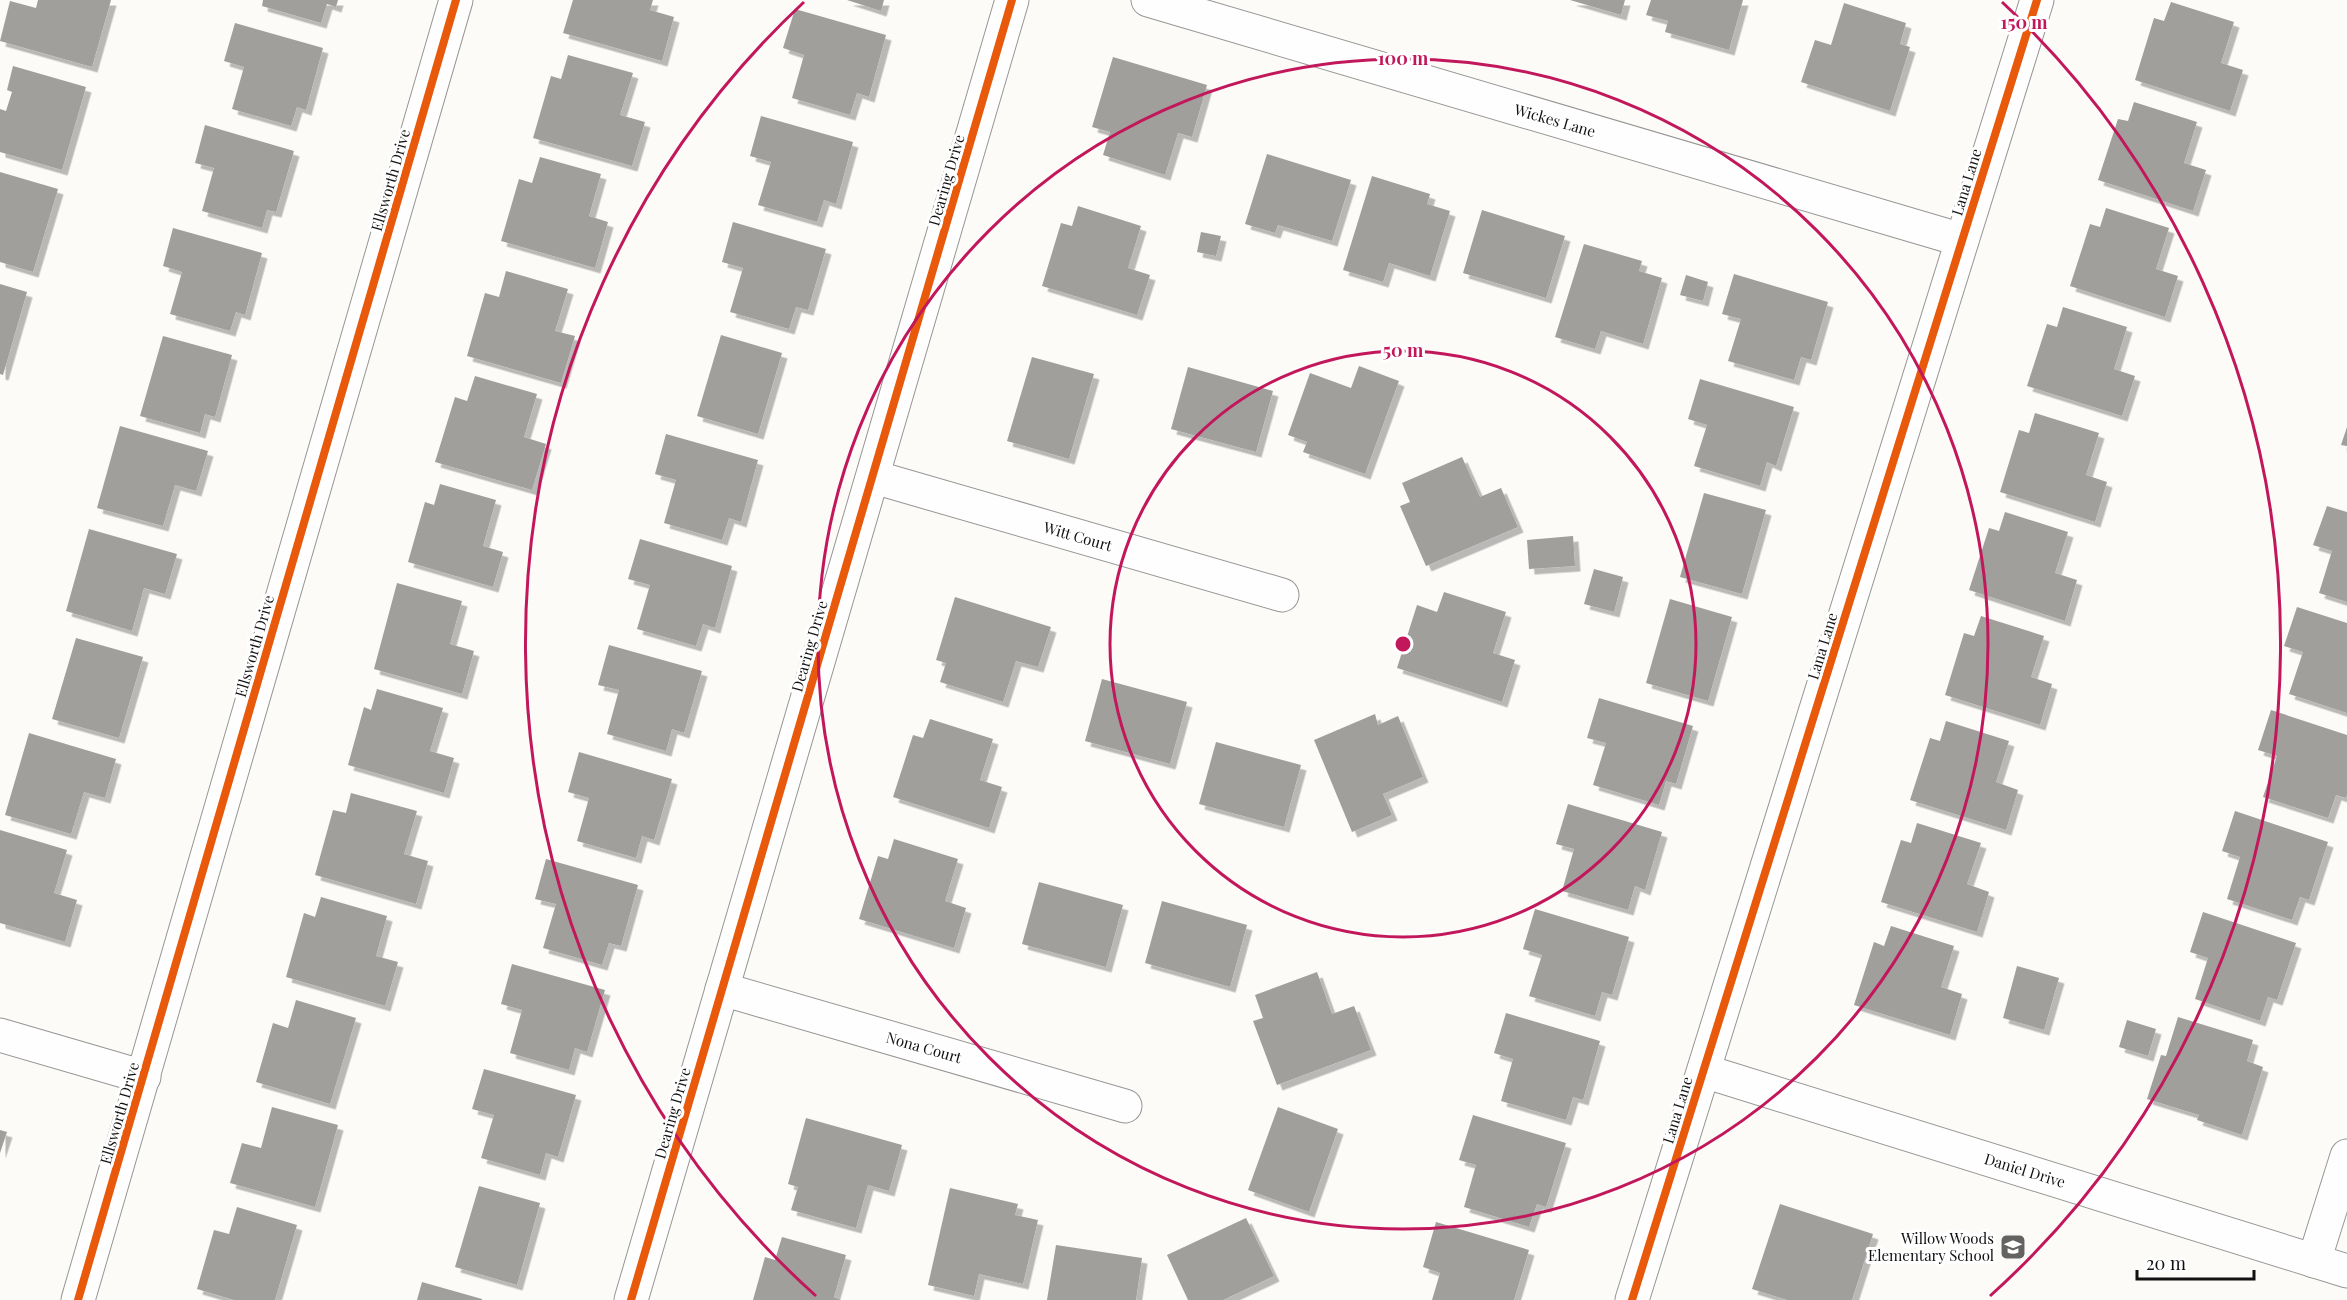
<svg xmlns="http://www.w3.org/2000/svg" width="2347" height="1300" font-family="'Playfair Display',serif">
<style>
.building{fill:#a09f9c;filter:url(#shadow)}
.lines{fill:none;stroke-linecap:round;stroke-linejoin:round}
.minor-casing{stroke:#979695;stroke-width:35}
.minor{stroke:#fffefe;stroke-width:33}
.cycleway-casing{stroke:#fff;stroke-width:11}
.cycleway{stroke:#e8590c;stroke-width:8}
.ring{fill:none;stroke:#c2185b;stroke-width:3}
.labels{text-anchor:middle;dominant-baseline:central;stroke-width:6;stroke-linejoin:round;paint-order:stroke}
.street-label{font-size:15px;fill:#111;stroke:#fff}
.poi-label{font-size:15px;fill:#111;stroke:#fff;text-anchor:end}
.centre{fill:#c2185b;stroke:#fff;stroke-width:3}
.ring-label{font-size:18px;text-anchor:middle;font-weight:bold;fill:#c2185b;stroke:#fff;stroke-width:6;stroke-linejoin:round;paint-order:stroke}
</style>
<defs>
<filter id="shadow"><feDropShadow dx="5.5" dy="5.5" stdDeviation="0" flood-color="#0004"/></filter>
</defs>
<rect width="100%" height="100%" fill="#fcfbf8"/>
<g class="building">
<polygon points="38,0 111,0 92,67 0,41 10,1 36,8"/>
<polygon points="263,0 338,0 336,7 327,4 321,23 262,6"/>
<polygon points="573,0 653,0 650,10 674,17 662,61 563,33"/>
<polygon points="847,0 884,0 881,11"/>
<polygon points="1570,0 1625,0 1621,15"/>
<polygon points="1651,0 1743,0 1729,50 1665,32 1668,21 1646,15"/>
<polygon points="2171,2 2234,22 2221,63 2243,70 2230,111 2135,80 2154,18 2164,21"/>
<polygon points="1844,3 1906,23 1900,44 1910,47 1890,111 1801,82 1815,40 1831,45"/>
<polygon points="795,9 886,35 869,97 857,93 850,115 792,98 804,55 783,48"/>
<polygon points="235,23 323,48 306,110 297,107 291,126 232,109 244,67 224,61"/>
<polygon points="568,55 633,73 620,115 645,122 632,166 533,138 551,76 561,79"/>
<polygon points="1113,57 1207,85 1192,137 1178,133 1165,175 1103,155 1110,132 1092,127"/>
<polygon points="13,66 86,87 62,170 0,152 0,109 6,111 12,92 7,90"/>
<polygon points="2134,102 2197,122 2184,163 2206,170 2193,211 2098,180 2118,119 2128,121"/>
<polygon points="761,116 853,142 836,204 824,200 817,222 758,205 771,162 750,156"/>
<polygon points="205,125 294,151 276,212 267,210 262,228 202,211 214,168 195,163"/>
<polygon points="1267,154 1351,180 1332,241 1278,225 1275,233 1245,224"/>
<polygon points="540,157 601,174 589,216 608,222 595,268 501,241 519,179 532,183"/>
<polygon points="0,172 58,189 33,272 0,262"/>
<polygon points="1372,176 1430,194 1427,204 1450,211 1430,276 1389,263 1383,282 1343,270"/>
<polygon points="1078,206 1141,226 1128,268 1150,275 1137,315 1042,286 1061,223 1072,226"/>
<polygon points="2106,208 2169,228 2156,269 2178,276 2165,317 2070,286 2090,224 2100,227"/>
<polygon points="1482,210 1565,236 1546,298 1463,273"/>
<polygon points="733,222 826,249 808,310 796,307 789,329 730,312 743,268 722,262"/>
<polygon points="173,228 262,253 245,315 236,312 230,331 170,314 182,272 163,266"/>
<polygon points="1201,232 1221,236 1216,256 1197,252"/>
<polygon points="1584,244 1642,261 1639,271 1662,278 1643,344 1601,331 1595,349 1555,337"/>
<polygon points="506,271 568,289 555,331 575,336 561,383 467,356 485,293 499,297"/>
<polygon points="1734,274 1828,302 1811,360 1801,357 1794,380 1728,361 1741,319 1722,314"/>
<polygon points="1686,275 1708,282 1703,301 1680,295"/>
<polygon points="0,284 27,292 3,375 0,374"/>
<polygon points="2063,307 2127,327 2114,369 2135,376 2122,416 2027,386 2047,324 2057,327"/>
<polygon points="721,335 782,353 758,434 697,416"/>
<polygon points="163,336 232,355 215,417 205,414 200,433 140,416"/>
<polygon points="1032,357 1094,374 1069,459 1007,441"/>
<polygon points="1359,366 1399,381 1365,474 1303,452 1307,442 1288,435 1310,373 1351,388"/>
<polygon points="1188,367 1273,391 1256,452 1171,429"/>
<polygon points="475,376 537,394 524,437 546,444 532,490 435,462 455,397 467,401"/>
<polygon points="1700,379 1794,407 1776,466 1767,462 1760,486 1694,466 1707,425 1688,419"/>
<polygon points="2035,413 2099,433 2086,475 2107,482 2095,522 2000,492 2019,430 2029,433"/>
<polygon points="120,426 208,451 196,491 175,485 163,526 97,508"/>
<polygon points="2347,427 2347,446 2341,445"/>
<polygon points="666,434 758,460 741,522 729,518 722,540 664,523 676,480 655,474"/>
<polygon points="1462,457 1480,497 1501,488 1518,527 1426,566 1400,506 1410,502 1402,483"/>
<polygon points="440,484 496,500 483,546 503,552 493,587 408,562 425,502 434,505"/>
<polygon points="1704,493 1766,510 1742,594 1680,577"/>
<polygon points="2327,506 2347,512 2347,602 2319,593 2332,551 2313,545"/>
<polygon points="2005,512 2068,532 2055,573 2077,580 2065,621 1969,590 1989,528 1999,531"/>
<polygon points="89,529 177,554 165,594 144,588 132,631 66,611"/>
<polygon points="1573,536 1575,566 1529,569 1527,540"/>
<polygon points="640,539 732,566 715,628 703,624 696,646 637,629 650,585 628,579"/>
<polygon points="1594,569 1623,577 1614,612 1584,604"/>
<polygon points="397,583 462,601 450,644 474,651 462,694 374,669"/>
<polygon points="1444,592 1506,612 1493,653 1515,660 1502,702 1397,668 1417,605 1437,612"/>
<polygon points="955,597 1051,627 1038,667 1016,661 1003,702 940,682 946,663 936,660"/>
<polygon points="1670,599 1732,617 1708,701 1646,683"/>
<polygon points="2297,607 2347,623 2347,713 2289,694 2303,652 2284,646"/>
<polygon points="1981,616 2044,636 2031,677 2052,684 2040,725 1945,695 1964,633 1974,636"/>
<polygon points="76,638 143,657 119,738 52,719"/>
<polygon points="609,645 702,671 684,733 672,729 666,751 607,734 619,690 598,685"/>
<polygon points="1102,679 1187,702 1170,764 1085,741"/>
<polygon points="377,689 443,708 430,751 454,758 444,793 348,765 364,707 371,710"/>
<polygon points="1599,698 1693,726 1676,784 1666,781 1659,805 1593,785 1606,743 1587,738"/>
<polygon points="2271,710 2347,735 2347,795 2346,798 2336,795 2328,818 2263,797 2277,756 2258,750"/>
<polygon points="1375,714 1378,725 1398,716 1423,777 1383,794 1392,815 1352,832 1314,740"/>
<polygon points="930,719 993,739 980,780 1002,787 989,828 893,797 913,735 923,738"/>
<polygon points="1946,721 2009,741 1996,782 2018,790 2006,830 1910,800 1930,738 1940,741"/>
<polygon points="29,733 116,759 105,798 84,792 71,834 5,815"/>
<polygon points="1216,742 1301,765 1284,827 1199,804"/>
<polygon points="579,752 672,779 654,840 642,836 636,858 577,841 589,798 568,792"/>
<polygon points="351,793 417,811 404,854 428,861 416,904 315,875 333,810 346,813"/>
<polygon points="1568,804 1662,832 1645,890 1635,886 1628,910 1562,891 1574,849 1556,844"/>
<polygon points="2235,811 2328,842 2309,900 2300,897 2292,920 2227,899 2240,857 2222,851"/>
<polygon points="1917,823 1981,843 1967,884 1989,892 1977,932 1881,902 1901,840 1911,843"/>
<polygon points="0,830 67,850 54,893 77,900 65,942 0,923"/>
<polygon points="894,839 958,859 945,901 966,908 954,948 859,919 878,856 888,859"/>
<polygon points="546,859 638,885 621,946 609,943 602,965 543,948 556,904 535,899"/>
<polygon points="1039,882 1123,905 1106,967 1022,944"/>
<polygon points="321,897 387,916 376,956 398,962 385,1006 286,977 304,913 315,917"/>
<polygon points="1162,901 1247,925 1230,987 1145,963"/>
<polygon points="1535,909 1629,937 1612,995 1602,992 1595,1016 1529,996 1542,955 1523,949"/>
<polygon points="2203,912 2296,943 2277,1000 2268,997 2260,1021 2195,999 2208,958 2190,952"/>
<polygon points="1891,926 1954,946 1941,987 1962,994 1950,1035 1854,1005 1874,942 1884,946"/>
<polygon points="512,964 605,990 587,1052 575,1048 569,1070 510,1053 522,1010 501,1004"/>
<polygon points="2017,966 2059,978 2044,1030 2003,1018"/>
<polygon points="1317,972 1332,1014 1354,1006 1371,1050 1277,1085 1253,1021 1263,1018 1255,995"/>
<polygon points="296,1000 356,1018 330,1104 256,1082 273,1023 288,1028"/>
<polygon points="1506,1013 1600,1041 1583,1100 1573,1097 1566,1120 1501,1101 1513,1059 1494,1053"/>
<polygon points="2178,1017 2253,1040 2247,1061 2263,1067 2242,1135 2197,1120 2199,1115 2147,1099 2161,1055 2166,1056"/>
<polygon points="2127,1020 2156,1029 2148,1056 2119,1047"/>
<polygon points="484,1069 576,1095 558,1157 546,1153 540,1175 481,1158 494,1115 472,1109"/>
<polygon points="272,1107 338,1125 315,1207 230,1183 242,1143 261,1148"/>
<polygon points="1278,1107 1338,1129 1309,1212 1248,1190"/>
<polygon points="1473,1115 1566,1143 1546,1207 1537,1204 1529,1227 1464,1207 1476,1165 1459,1160"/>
<polygon points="806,1118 902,1145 889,1191 868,1185 856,1228 791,1210 798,1187 788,1184"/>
<polygon points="0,1130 7,1132 0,1153"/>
<polygon points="479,1186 540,1203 517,1285 455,1267"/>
<polygon points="950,1188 1018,1204 1015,1215 1038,1220 1023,1284 979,1274 974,1296 928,1285"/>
<polygon points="1780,1204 1873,1234 1852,1300 1787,1300 1752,1289"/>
<polygon points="237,1207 297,1225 275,1300 234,1300 197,1289 214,1230 229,1234"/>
<polygon points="1246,1218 1274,1276 1223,1300 1188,1300 1167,1255"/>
<polygon points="1436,1222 1529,1250 1514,1300 1432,1300 1440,1273 1423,1267"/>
<polygon points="782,1237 846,1255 834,1297 841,1300 753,1300 765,1257 775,1260"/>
<polygon points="1056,1245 1142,1258 1136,1300 1047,1300"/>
<polygon points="422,1282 482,1299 482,1300 417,1300"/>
</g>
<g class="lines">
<g class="minor-casing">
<g id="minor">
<polyline points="1148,0 1962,240"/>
<polyline points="874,477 1282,595"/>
<polyline points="722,989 1125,1106"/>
<polyline points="0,1035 144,1077"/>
<polyline points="1704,1071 2347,1271"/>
<polyline points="2314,1261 2347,1156"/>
<polyline points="78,1300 456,0"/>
<polyline points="631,1300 1012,0"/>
<polyline points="1632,1300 2037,0"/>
</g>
</g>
<use href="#minor" class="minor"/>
<g class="cycleway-casing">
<g id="cycleway">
<polyline points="78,1300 456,0"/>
<polyline points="631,1300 1012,0"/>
<polyline points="1632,1300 2037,0"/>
</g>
</g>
<use href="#cycleway" class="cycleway"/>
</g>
<g class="ring">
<circle cx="1403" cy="644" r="293"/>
<circle cx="1403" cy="644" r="585"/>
<path d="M816 1296A878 878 0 0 1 804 2M2002 2A878 878 0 0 1 1990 1296"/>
</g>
<defs>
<g id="school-square" transform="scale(1.35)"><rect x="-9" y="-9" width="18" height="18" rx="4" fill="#636362" stroke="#fff"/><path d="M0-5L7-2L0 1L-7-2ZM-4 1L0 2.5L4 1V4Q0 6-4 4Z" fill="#fff"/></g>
</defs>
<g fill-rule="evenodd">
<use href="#school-square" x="2013" y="1247"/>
</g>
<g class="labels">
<g class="street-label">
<text transform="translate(1555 120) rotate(16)">Wickes Lane</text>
<text transform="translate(390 180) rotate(-74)">Ellsworth Drive</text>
<text transform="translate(946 180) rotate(-74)">Dearing Drive</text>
<text transform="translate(1966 182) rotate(-73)">Lana Lane</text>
<text transform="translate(1078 536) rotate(16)">Witt Court</text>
<text transform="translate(254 646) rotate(-74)">Ellsworth Drive</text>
<text transform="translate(809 646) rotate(-74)">Dearing Drive</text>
<text transform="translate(1822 646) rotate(-73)">Lana Lane</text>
<text transform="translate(924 1047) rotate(16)">Nona Court</text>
<text transform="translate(1677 1110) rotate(-73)">Lana Lane</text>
<text transform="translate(119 1113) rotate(-74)">Ellsworth Drive</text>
<text transform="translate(672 1113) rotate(-74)">Dearing Drive</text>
<text transform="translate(2025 1170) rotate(17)">Daniel Drive</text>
</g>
<g class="poi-label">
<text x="1994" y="1238">Willow Woods<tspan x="1994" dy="17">Elementary School</tspan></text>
</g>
</g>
<circle cx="1403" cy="644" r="9" class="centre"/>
<g class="ring-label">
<text x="2024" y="29">150 m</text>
<text x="1403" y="65">100 m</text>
<text x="1403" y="357">50 m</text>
</g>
<path d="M2137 1270v9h117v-9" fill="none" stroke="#111111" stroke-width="3"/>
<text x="2146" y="1270" font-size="18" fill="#111111" stroke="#ffffff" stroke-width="4.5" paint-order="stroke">20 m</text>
</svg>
